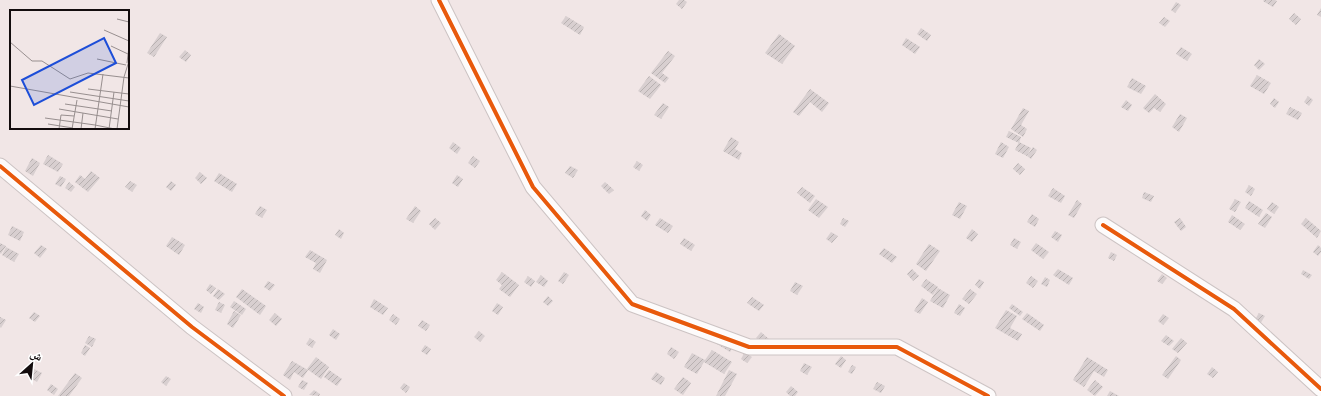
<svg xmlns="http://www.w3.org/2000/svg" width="1321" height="396" font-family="Manrope,'Noto Naskh Arabic',sans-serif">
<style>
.building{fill:url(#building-hatch)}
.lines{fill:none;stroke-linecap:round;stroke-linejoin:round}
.minor-casing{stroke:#ccc3c3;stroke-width:17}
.minor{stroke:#fdfbfb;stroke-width:15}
.cycleway-casing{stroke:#fff;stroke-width:6}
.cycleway{stroke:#e8590c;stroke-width:4}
.inset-road{fill:none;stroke:#988f8f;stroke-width:1}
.view{fill:#1d4ed8;fill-opacity:0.15;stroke:#1d4ed8;stroke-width:2}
.inset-edge{fill:none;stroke:#130c0d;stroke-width:2}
</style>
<defs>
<pattern id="building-hatch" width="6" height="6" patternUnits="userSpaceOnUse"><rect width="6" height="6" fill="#d8cfd0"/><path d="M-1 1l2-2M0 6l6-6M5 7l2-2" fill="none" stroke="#b8b1b1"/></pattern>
</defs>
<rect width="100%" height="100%" fill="#f1e6e6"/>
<g class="building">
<polygon points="679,0 684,0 687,2 682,9 676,4"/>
<polygon points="1264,0 1275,0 1277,1 1273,7 1263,1"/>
<polygon points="1176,2 1181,5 1175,13 1171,10"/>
<polygon points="1321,8 1321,17 1317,15"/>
<polygon points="1294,13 1301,19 1296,25 1289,19"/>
<polygon points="566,16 584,27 580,35 561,23"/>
<polygon points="1164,17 1170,21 1165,27 1159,23"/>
<polygon points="921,28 931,35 927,41 917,34"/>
<polygon points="160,33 167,37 154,57 147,53"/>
<polygon points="779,34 795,46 782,64 765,53"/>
<polygon points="906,38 920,47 915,54 902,45"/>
<polygon points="1181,47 1192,54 1187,61 1176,54"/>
<polygon points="185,50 191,55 186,62 179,57"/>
<polygon points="668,51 675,56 662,73 669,78 665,83 651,73"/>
<polygon points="1259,59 1265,64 1259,70 1254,65"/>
<polygon points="1257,75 1271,83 1264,94 1250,86"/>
<polygon points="649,76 661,85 650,99 638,91"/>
<polygon points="1132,78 1146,86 1141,94 1127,87"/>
<polygon points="810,89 829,103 822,112 810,102 799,116 793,112"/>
<polygon points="1155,94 1166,104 1160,112 1154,108 1149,113 1143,108"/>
<polygon points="1308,96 1313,100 1309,106 1304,102"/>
<polygon points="1274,98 1279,102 1275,108 1270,104"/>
<polygon points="1126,100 1132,105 1128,111 1121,107"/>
<polygon points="663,103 669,107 661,119 654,115"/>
<polygon points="1290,107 1302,113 1298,120 1286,114"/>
<polygon points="1023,108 1029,111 1021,125 1027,129 1023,137 1011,129"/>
<polygon points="1180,114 1187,118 1179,132 1172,127"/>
<polygon points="1009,131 1021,137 1019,143 1006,137"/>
<polygon points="731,137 739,142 735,149 742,153 739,160 723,151"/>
<polygon points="453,142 461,148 457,154 449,148"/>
<polygon points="1001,142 1009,147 1003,158 995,154"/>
<polygon points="1019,142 1031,148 1027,156 1015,150"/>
<polygon points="1033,147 1037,150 1031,159 1027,156"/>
<polygon points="48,155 63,164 58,172 43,164"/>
<polygon points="473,156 480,161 475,168 468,163"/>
<polygon points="32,158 40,163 33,176 25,171"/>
<polygon points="637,161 643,165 639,171 633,167"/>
<polygon points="1018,163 1025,169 1020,175 1013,169"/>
<polygon points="570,166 578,170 573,178 565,173"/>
<polygon points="91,171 100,178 88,192 75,182 80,175 85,179"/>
<polygon points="200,172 207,178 201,184 195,178"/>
<polygon points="219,173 237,184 232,192 214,181"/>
<polygon points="457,175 463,179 458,187 452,183"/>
<polygon points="60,176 66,179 61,187 55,184"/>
<polygon points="130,181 137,185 132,192 125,187"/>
<polygon points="171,181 176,185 171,191 166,187"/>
<polygon points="69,182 75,187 71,192 65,188"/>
<polygon points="605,182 614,190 609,194 601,186"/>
<polygon points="1249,185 1255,189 1251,196 1245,192"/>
<polygon points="802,187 815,196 810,203 797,193"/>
<polygon points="1053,188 1065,196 1061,203 1048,196"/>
<polygon points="1144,192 1154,196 1151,202 1142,198"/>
<polygon points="816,199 828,207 819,218 808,210"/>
<polygon points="1235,199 1241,202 1235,212 1229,209"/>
<polygon points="1077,200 1082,204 1074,218 1068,215"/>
<polygon points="1249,201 1263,210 1259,217 1245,208"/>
<polygon points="959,202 967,206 960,219 952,215"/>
<polygon points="1272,202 1279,207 1274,214 1267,209"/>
<polygon points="260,206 267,210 262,218 255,214"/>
<polygon points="415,206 421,211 413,223 406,219"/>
<polygon points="645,210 651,215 647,221 641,216"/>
<polygon points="1266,213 1272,217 1265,228 1258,224"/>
<polygon points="1032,214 1039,219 1035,227 1027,222"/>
<polygon points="1232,215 1245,224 1240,230 1228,222"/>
<polygon points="435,218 441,223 435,230 429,224"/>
<polygon points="660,218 673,226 668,233 655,225"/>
<polygon points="843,218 849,221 845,227 840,224"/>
<polygon points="1180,218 1186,227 1181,231 1174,222"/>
<polygon points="1306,218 1321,231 1317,238 1301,224"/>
<polygon points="12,226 24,232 20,241 8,235"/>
<polygon points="339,229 344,233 341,239 335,235"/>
<polygon points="972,229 978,234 972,242 966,238"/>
<polygon points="1055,231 1062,235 1058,242 1051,237"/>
<polygon points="831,232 838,236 832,243 826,239"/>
<polygon points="172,237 185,245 179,255 166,246"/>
<polygon points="684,238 695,245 691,251 680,244"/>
<polygon points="1014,238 1021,242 1017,249 1010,245"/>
<polygon points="0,243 6,246 1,254 0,253"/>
<polygon points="1036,243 1049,252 1043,259 1031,250"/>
<polygon points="929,244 940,251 926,271 916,264"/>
<polygon points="41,245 47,249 40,258 34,253"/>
<polygon points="1318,245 1321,248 1321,252 1318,256 1313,252"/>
<polygon points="6,247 19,254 14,262 2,255"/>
<polygon points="884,248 897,257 892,263 879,254"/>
<polygon points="310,250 327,260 320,273 313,269 316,263 305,257"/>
<polygon points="1111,252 1117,255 1114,261 1108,258"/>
<polygon points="912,269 919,276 913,281 907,274"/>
<polygon points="1058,269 1073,278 1069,285 1053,275"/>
<polygon points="1303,270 1312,275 1309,279 1301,274"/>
<polygon points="502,272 519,285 510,297 499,289 502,285 496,280"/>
<polygon points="564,272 569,275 563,284 558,281"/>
<polygon points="1162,274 1167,278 1162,284 1157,281"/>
<polygon points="541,275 548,281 544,287 536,282"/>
<polygon points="528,276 535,281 531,287 524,282"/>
<polygon points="1031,276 1038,281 1033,288 1026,283"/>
<polygon points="1045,277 1050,280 1047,287 1041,284"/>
<polygon points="926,279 938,287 933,295 921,286"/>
<polygon points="979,279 984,282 980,289 975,285"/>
<polygon points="268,281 275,285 270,291 264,287"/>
<polygon points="795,282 803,286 797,295 790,291"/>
<polygon points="210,284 216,288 211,294 206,290"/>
<polygon points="938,288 950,295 943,308 930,301"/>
<polygon points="218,289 225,294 219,300 213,296"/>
<polygon points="242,289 266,306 260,315 236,297"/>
<polygon points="970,289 977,294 969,304 962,299"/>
<polygon points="548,296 553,301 548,306 543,302"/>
<polygon points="752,297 764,305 759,311 747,303"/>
<polygon points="922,298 928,302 920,314 914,311"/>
<polygon points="374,299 388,308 383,315 370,307"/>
<polygon points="234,301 246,309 242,315 230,307"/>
<polygon points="219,302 225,305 221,313 215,310"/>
<polygon points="198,303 204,307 201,313 194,309"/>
<polygon points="497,303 503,307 498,315 492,311"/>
<polygon points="959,304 965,308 960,316 954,313"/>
<polygon points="1012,304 1023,312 1020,316 1009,308"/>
<polygon points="1006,310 1017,316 1010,328 1022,334 1018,341 995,328"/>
<polygon points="234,311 241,315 233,328 227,324"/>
<polygon points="34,312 40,316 35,322 29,318"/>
<polygon points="275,313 282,319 276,326 269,320"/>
<polygon points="1027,313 1044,325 1040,331 1022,319"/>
<polygon points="1259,313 1265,316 1257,329 1251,326"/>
<polygon points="393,314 400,319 396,325 389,320"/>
<polygon points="1163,314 1169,318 1163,325 1158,321"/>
<polygon points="0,317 6,320 1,328 0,327"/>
<polygon points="422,320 430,325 426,331 418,326"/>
<polygon points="333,329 340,334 336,340 329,335"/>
<polygon points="479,331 485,336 480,342 474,337"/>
<polygon points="761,332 770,340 765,346 756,338"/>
<polygon points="1166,335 1174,341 1169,346 1161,341"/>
<polygon points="89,336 96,339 92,347 85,343"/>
<polygon points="722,336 735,344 730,352 717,344"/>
<polygon points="310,338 316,342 312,348 306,344"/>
<polygon points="1181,338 1187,343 1178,353 1172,349"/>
<polygon points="85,345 90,348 85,356 81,353"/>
<polygon points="425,345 431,349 427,355 421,351"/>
<polygon points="671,347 679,352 674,359 667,354"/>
<polygon points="712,350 732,362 724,374 704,362 697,374 684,367 692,353 705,360"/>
<polygon points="745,352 752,357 747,363 741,359"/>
<polygon points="841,356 846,360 841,368 835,364"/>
<polygon points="1176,356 1181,360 1168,379 1162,375"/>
<polygon points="316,357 329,367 321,379 307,369"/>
<polygon points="1087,357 1108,370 1104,377 1094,371 1084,387 1073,380"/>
<polygon points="292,361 308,370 303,378 294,372 290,380 283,375"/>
<polygon points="804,363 812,367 807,375 800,371"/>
<polygon points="852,365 856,367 852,374 848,372"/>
<polygon points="1212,367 1218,372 1213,378 1207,374"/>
<polygon points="34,369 42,373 37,382 30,378"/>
<polygon points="329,370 342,379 337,386 324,377"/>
<polygon points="729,370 737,374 725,396 716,396"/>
<polygon points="656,372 665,378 661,385 651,379"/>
<polygon points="75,373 82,378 69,396 58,396"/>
<polygon points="166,376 171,379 166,386 161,382"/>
<polygon points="683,377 691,383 683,395 674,389"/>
<polygon points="302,380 308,383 304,390 298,387"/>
<polygon points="1095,380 1103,387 1095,396 1087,390"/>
<polygon points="877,382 885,386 881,393 873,389"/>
<polygon points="404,383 410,387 406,393 400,388"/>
<polygon points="51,384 58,389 54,395 47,390"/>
<polygon points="791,386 798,392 795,396 790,396 786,392"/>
<polygon points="314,390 320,394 319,396 309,395"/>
<polygon points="1110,391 1119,396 1107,396"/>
</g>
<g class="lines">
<g class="minor-casing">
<g id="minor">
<polyline points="439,0 533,187 632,304 749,347 897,347 988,396"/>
<polyline points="0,166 192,327 284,396"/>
<polyline points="1103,225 1234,309 1321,389"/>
</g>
</g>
<use href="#minor" class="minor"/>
<g class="cycleway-casing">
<g id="cycleway">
<polyline points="439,0 533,187 632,304 749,347 897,347 988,396"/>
<polyline points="0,166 192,327 284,396"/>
<polyline points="1103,225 1234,309 1321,389"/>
</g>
</g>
<use href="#cycleway" class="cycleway"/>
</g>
<g transform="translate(10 10)">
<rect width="119" height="119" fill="#f1e6e6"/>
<path class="inset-road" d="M 107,9 L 119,12M 94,20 L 119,31M 0,32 L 22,51 L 32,51 L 60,69 L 78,63 L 119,68M 101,36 L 118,44M 87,49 L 116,55M 117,53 L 119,36M 0,76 L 119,97M 78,79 L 119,84M 60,82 L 119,91M 55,94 L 102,101M 49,99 L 108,109M 35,108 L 85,115M 38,114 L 63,118M 85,115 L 105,119M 49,119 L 51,105 L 64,106M 62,119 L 67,90M 71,119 L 73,103M 85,119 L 93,64M 99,119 L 104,82M 107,119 L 114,67 L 119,51"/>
<path class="view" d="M 94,28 L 106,53 L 24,95 L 12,70 Z"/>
<rect width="119" height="119" class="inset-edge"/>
</g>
<g transform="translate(32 364) rotate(27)" stroke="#ffffff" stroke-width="3" paint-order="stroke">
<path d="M0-3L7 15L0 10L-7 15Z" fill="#130c0d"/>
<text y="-6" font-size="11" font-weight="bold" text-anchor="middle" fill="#130c0d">ش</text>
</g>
</svg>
